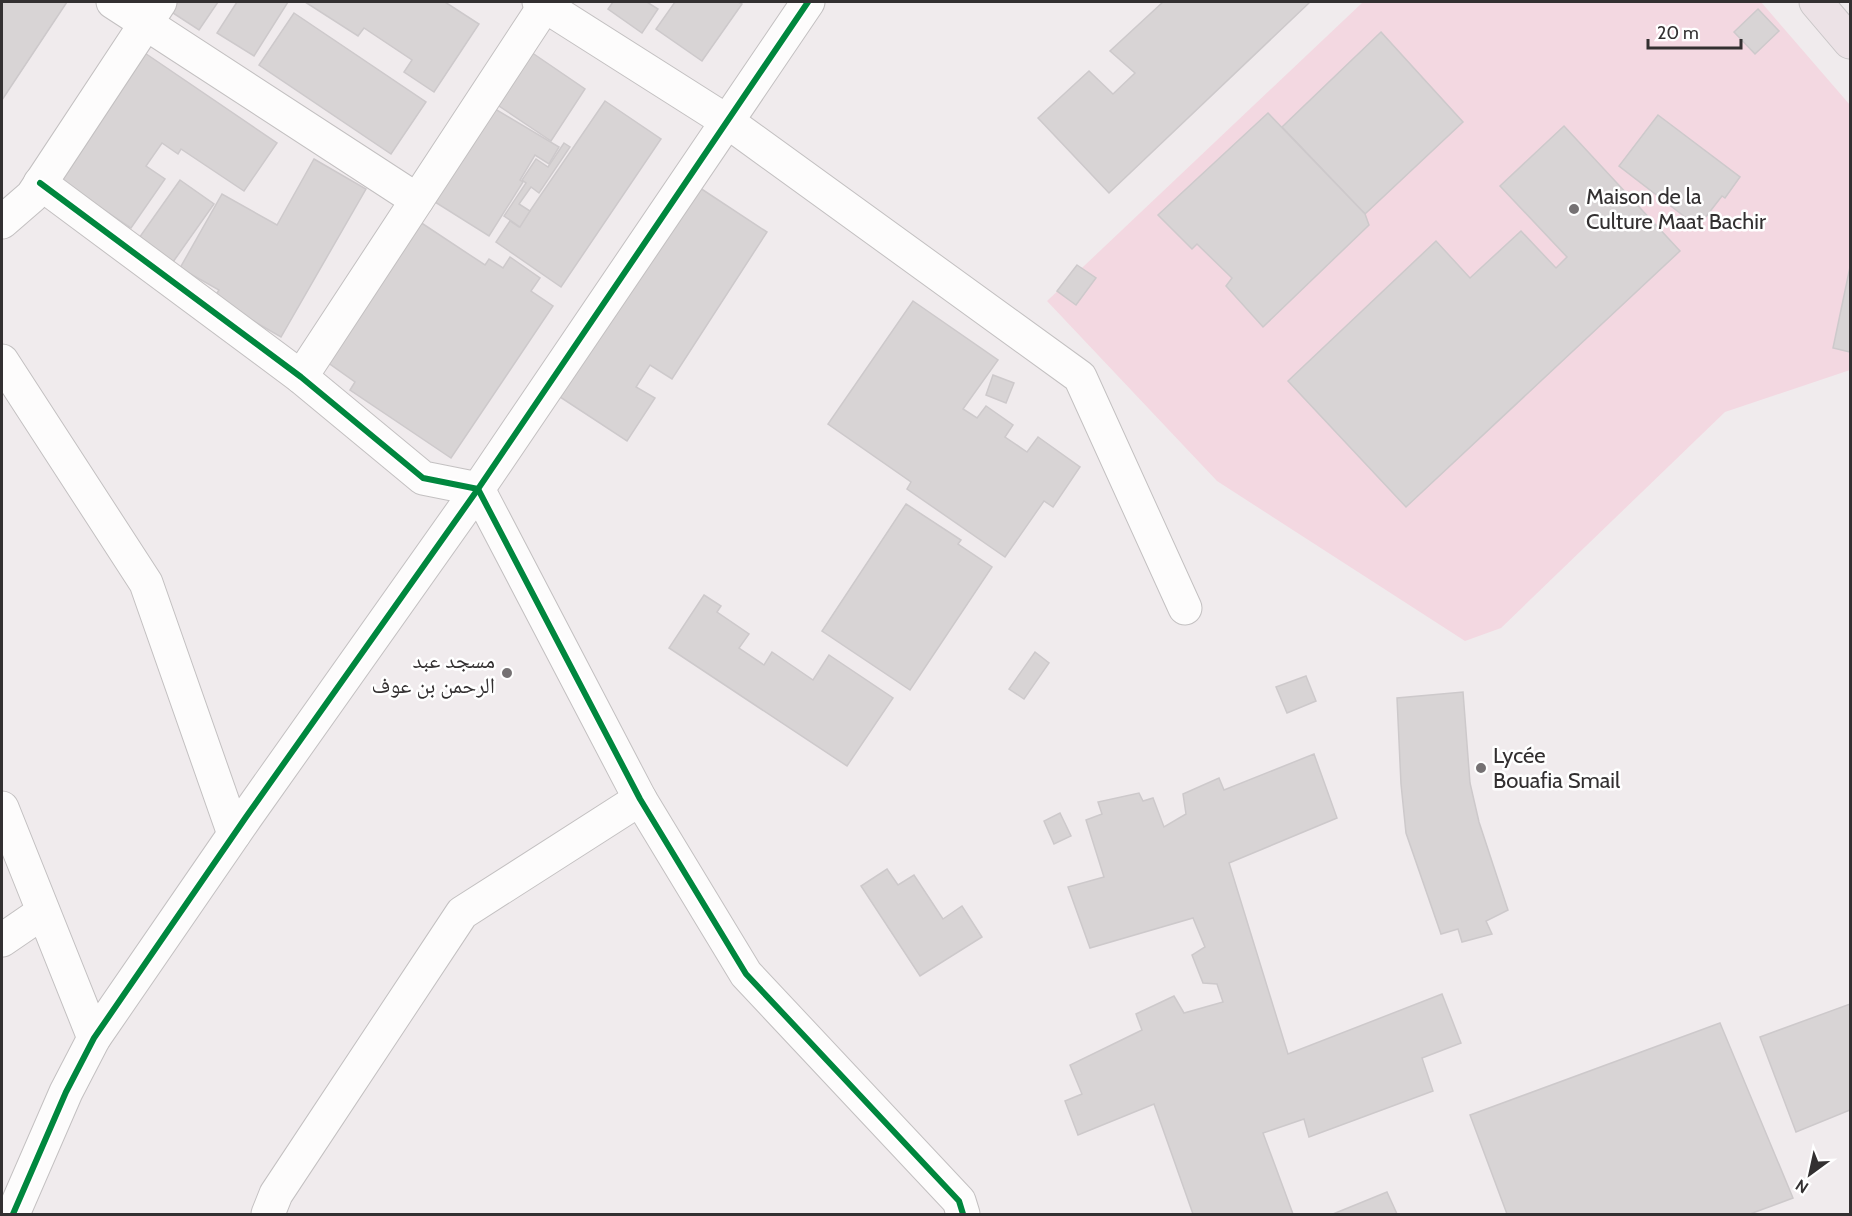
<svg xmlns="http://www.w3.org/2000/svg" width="1852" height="1216" font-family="Cabin,'Noto Naskh Arabic',sans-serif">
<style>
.park{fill:#f3d8e1}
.building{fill:#d8d4d5;stroke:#cdc9cb;stroke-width:1.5}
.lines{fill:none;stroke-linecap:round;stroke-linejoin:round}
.minor-casing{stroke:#c3c0c1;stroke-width:35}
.major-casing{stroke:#c9c6c7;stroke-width:35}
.minor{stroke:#fdfcfc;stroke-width:33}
.major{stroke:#ece2e6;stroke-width:33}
.cycleway-casing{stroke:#fff;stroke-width:10}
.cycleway{stroke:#00873e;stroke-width:6}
.poi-dot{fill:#757173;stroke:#fff;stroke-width:2}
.labels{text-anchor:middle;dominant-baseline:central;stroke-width:5;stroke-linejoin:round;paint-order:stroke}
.poi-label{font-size:22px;fill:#333031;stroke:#fff;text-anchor:start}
</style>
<rect width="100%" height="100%" fill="#f0ebed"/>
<polygon class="park" points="1363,2 1761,2 1850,105 1850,370 1725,412 1501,628 1465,641 1217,481 1047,301"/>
<g class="building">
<polygon points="2,2 67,2 2,100"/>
<polygon points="156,2 218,2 199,30"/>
<polygon points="237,2 288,2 254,56 217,33"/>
<polygon points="305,2 445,2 479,24 434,92 404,72 412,60 364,28 358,36"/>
<polygon points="613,2 647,2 658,9 642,33 608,9"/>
<polygon points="675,2 738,2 742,4 702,61 656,29"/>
<polygon points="1163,2 1310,2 1109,193 1038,118 1089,71 1113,94 1135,73 1110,51"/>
<polygon points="1758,9 1779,31 1755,54 1734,32"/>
<polygon points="294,13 426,102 391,154 259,65"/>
<polygon points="1381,32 1463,122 1365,214 1282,127"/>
<polygon points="136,47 277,143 244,191 181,149 178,154 162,143 146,166 165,179 131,228 35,163"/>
<polygon points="528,50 585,89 551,141 493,102"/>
<polygon points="605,101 661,139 561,287 496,242 510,221 519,227"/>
<polygon points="485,103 559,147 549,164 535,155 520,180 523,182 489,236 427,197"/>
<polygon points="1268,113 1365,214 1369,225 1263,327 1226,286 1232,278 1197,244 1192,249 1158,215"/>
<polygon points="1658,115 1740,177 1725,198 1722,196 1698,227 1619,166"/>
<polygon points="1564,126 1680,251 1406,507 1288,381 1436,241 1470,278 1521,231 1556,268 1567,257 1500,186"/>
<polygon points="564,143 570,147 539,193 531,187 519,204 530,211 520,227 504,216 526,183 522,180 536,159 548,167"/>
<polygon points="314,159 366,189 281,337 214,298 219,290 180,268 222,194 277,225"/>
<polygon points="180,180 214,204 173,262 139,238"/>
<polygon points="697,186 767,232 672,379 650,365 636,387 655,398 627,441 560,397"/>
<polygon points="420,222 485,265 489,259 503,268 510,257 540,278 531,291 553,306 451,458 350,390 355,382 327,362"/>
<polygon points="1077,265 1096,278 1076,305 1057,291"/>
<polygon points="1850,267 1850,352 1833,348"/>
<polygon points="913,301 998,360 963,409 977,418 986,406 1013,425 1005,437 1027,452 1038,437 1080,467 1053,507 1044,501 1005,557 907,489 911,482 828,424"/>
<polygon points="993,375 1014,383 1006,403 986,395"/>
<polygon points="906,504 961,540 958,544 992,567 910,690 822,631"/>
<polygon points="704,595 721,606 717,612 749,634 739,648 764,665 772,652 813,680 829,655 893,698 847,766 669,648"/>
<polygon points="1035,652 1049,663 1024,699 1009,689"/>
<polygon points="1306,676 1316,701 1287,713 1276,687"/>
<polygon points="1463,692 1470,783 1479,822 1508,910 1486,921 1492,934 1462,942 1458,929 1441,934 1406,833 1401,784 1397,698"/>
<polygon points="1314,754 1337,818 1229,863 1288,1054 1442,994 1461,1043 1422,1058 1433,1091 1309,1137 1304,1119 1263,1133 1293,1214 1193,1214 1154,1104 1078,1135 1065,1101 1082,1094 1070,1065 1142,1030 1136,1014 1174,996 1184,1013 1223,1002 1217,984 1203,983 1192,955 1205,947 1193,918 1090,948 1068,887 1104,877 1086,820 1102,814 1098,802 1139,793 1143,801 1153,798 1164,827 1186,814 1183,794 1219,778 1224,790"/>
<polygon points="1060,813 1071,836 1054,844 1044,821"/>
<polygon points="887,869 898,885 914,875 943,919 962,906 982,937 920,976 861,886"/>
<polygon points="1850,1004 1850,1110 1796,1132 1760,1037"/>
<polygon points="1720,1023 1793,1198 1750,1214 1507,1214 1470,1115"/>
<polygon points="1387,1192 1397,1214 1333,1214"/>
</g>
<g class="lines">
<g class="minor-casing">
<g id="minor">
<polyline points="113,2 417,200"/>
<polyline points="539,2 728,122 1080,377 1185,608"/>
<polyline points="40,183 301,377 423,478 478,489 640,799 746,974 959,1201 963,1214"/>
<polyline points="2,222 32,196 160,2"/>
<polyline points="2,361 146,583 234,834"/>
<polyline points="301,377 547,2"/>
<polyline points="2,808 94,1038"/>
<polyline points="2,940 43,912"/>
<polyline points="13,1214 66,1092 94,1038 246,817 478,489 808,2"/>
<polyline points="268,1214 276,1194 462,913 640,799"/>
</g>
</g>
<g class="major-casing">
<polyline id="major" points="1816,2 1850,42"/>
</g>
<use href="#minor" class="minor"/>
<use href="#major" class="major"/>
<g class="cycleway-casing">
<g id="cycleway">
<polyline points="40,183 301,377 423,478 478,489 640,799 746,974 959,1201 963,1214"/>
<polyline points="13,1214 66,1092 94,1038 246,817 478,489 808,2"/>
</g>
</g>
<use href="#cycleway" class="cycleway"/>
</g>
<g class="poi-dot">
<circle cx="1574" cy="209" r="6"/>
<circle cx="507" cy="673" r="6"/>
<circle cx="1481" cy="768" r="6"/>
</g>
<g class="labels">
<g class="poi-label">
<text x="1586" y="196">Maison de la<tspan x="1586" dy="25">Culture Maat Bachir</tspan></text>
<text x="495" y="660" text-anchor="end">مسجد عبد<tspan x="495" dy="25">الرحمن بن عوف</tspan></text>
<text x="1493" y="755">Lycée<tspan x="1493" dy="25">Bouafia Smail</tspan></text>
</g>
</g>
<rect width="1852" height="1216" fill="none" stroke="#333031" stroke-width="6"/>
<g transform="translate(1810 1174) rotate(213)" stroke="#ffffff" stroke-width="4.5" paint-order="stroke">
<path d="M0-4.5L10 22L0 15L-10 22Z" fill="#333031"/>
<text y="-9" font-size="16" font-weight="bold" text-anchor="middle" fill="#333031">N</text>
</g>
<path d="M1648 39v9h93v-9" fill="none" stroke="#333031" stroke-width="3"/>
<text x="1657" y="39" font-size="18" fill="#333031" stroke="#ffffff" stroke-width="4.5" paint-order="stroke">20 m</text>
</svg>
